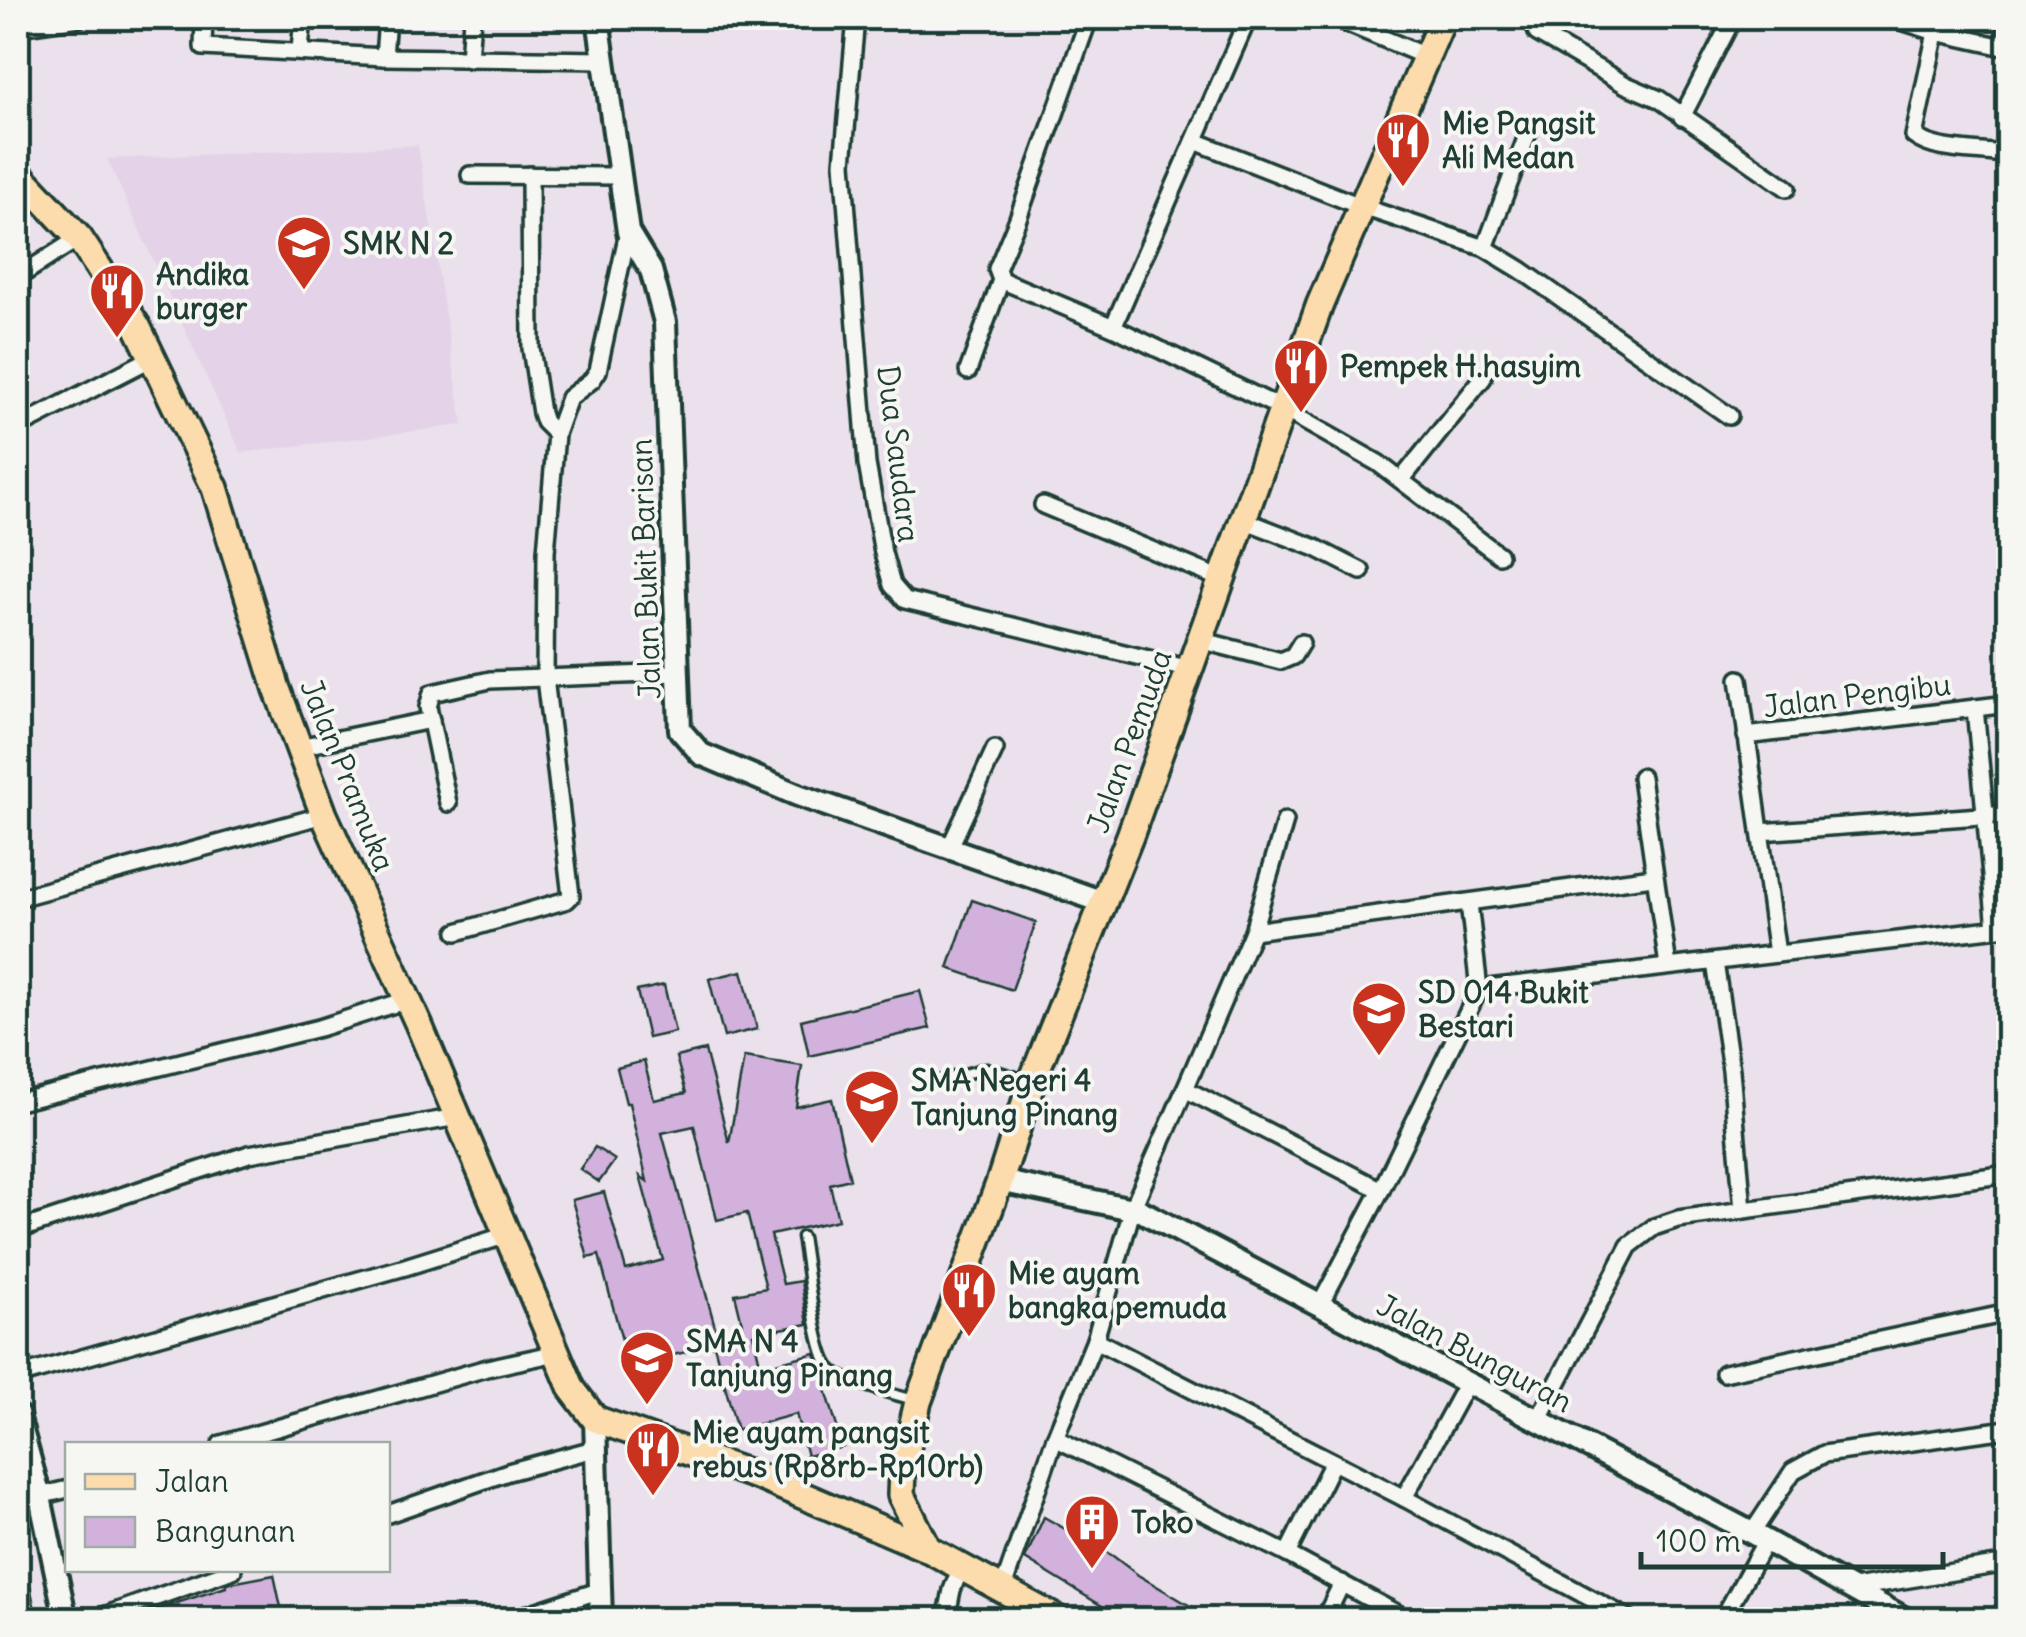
<svg xmlns="http://www.w3.org/2000/svg" width="2026" height="1637" font-family="Delius,sans-serif">
<style>
.built{fill:#e4d3e8}
.building{fill:#d2b1dd;stroke:#1f3d34;stroke-width:2.5;fill-rule:evenodd}
.lines{fill:none;stroke-linecap:round;stroke-linejoin:round}
.service-casing{stroke:#1f3d34;stroke-width:15}
.minor-casing{stroke:#1f3d34;stroke-width:22}
.tertiary-casing{stroke:#1f3d34;stroke-width:28}
.primary-casing{stroke:#1f3d34;stroke-width:32}
.service{stroke:#f6f6f2;stroke-width:8}
.minor{stroke:#f6f6f2;stroke-width:15}
.tertiary{stroke:#f6f6f2;stroke-width:20}
.primary{stroke:#fcdcac;stroke-width:25}
.labels{text-anchor:middle;dominant-baseline:central;stroke-width:8;stroke-linejoin:round;paint-order:stroke}
.poi-label{font-size:30px;font-weight:bold;fill:#1f3d34;stroke:#f6f6f2;text-anchor:start}
.street-label{font-size:30px;fill:#1f3d34;stroke:#f6f6f2}
</style>
<rect width="100%" height="100%" fill="#ebe1ec"/>
<filter id="ink" filterUnits="userSpaceOnUse"><feTurbulence type="fractalNoise" baseFrequency=".01" numOctaves="2"/><feDisplacementMap in="SourceGraphic" scale="20" xChannelSelector="R" yChannelSelector="G"/><feConvolveMatrix kernelMatrix="1 2 1 2 8 2 1 2 1" color-interpolation-filters="sRGB"/></filter>
<g filter="url(#ink)">
<polygon class="built" points="418,145 463,425 241,453 107,159"/>
<g class="building">
<polygon points="972,900 1036,922 1012,990 948,968"/>
<polygon points="742,971 757,1029 724,1037 709,979"/>
<polygon points="664,985 675,1032 648,1038 637,991"/>
<polygon points="920,991 930,1028 809,1056 801,1020"/>
<path d="M 705,1050 L 729,1143 L 744,1057 L 802,1066 L 796,1107 L 832,1099 L 850,1179 L 830,1184 L 838,1220 L 771,1235 L 783,1284 L 801,1281 L 808,1324 L 753,1334 L 761,1367 L 815,1353 L 843,1447 L 807,1456 L 796,1414 L 737,1430 L 714,1345 L 629,1366 L 599,1255 L 588,1258 L 572,1200 L 604,1192 L 626,1270 L 663,1260 L 640,1176 L 647,1181 L 629,1103 L 626,1103 L 617,1068 L 644,1061 L 654,1100 L 686,1093 L 676,1057 ZM 694,1126 L 717,1220 L 747,1213 L 766,1288 L 735,1294 L 743,1327 L 717,1334 L 662,1133 Z"/>
<polygon points="595,1147 615,1160 599,1182 580,1169"/>
<polygon points="1044,1517 1113,1556 1138,1575 1214,1620 1125,1620 1025,1559"/>
<polygon points="25,1561 34,1605 18,1609 18,1562"/>
<polygon points="274,1575 282,1612 245,1620 154,1620 152,1611 226,1587 226,1584"/>
<polygon points="2008,1587 2008,1620 1985,1620"/>
</g>
<g class="lines">
<g class="service-casing">
<g id="service">
<polyline points="929,1084 986,1068 1030,1081"/>
<path d="M 802,1237 C 807,1264 815,1346 829,1366 C 840,1382 894,1394 914,1400"/>
</g>
</g>
<g class="minor-casing">
<g id="minor">
<polyline points="204,18 203,47 384,57 604,60"/>
<polyline points="856,18 843,163 867,464 883,553 892,585 905,600 1190,669"/>
<polyline points="1089,18 1017,221 997,269 1001,280 1113,327 1283,409 1378,463 1499,555"/>
<polyline points="1334,18 1425,56"/>
<polyline points="1537,18 1534,23 1537,33 1626,85 1659,99 1787,188"/>
<polyline points="1892,18 1936,32 2008,48"/>
<polyline points="18,27 79,18"/>
<path d="M 1936,32 L 1914,136 C 1933,151 1970,150 1994,153"/>
<polyline points="2005,47 2008,20"/>
<polyline points="300,50 303,18"/>
<polyline points="384,57 387,18"/>
<polyline points="469,59 472,18"/>
<polyline points="1682,117 1733,18"/>
<polyline points="1195,141 1360,206 1485,248 1521,270 1729,416"/>
<polyline points="470,175 621,176"/>
<polyline points="530,175 531,348 541,413 544,422 556,434"/>
<polyline points="1485,248 1531,125"/>
<polyline points="18,277 79,238"/>
<polyline points="1113,327 1248,18"/>
<polyline points="968,371 1001,280"/>
<polyline points="18,427 154,357"/>
<polyline points="1402,479 1483,378"/>
<polyline points="1043,505 1221,579"/>
<polyline points="1241,519 1316,548 1361,571"/>
<polyline points="1200,640 1281,661 1293,656 1301,643"/>
<polyline points="1739,679 1777,954"/>
<polyline points="1975,708 1996,928"/>
<polyline points="1746,736 2008,704"/>
<polyline points="299,747 431,720"/>
<polyline points="1641,777 1668,966"/>
<polyline points="448,803 428,707 432,693 490,680 676,673"/>
<polyline points="1285,821 1253,931 1185,1089 1381,1190"/>
<polyline points="1760,832 2008,814"/>
<polyline points="949,849 995,749"/>
<polyline points="18,898 324,815"/>
<polyline points="1469,903 1479,989 2008,927"/>
<polyline points="1253,931 1653,877"/>
<polyline points="457,932 567,900 571,896 545,678 546,552 556,434 569,398 592,380 598,371 628,232"/>
<polyline points="1715,962 1731,1070 1743,1210"/>
<polyline points="18,1102 319,1028 407,1000"/>
<polyline points="18,1230 249,1154 457,1117"/>
<polyline points="1320,1305 1381,1190 1479,989"/>
<polyline points="1095,1340 1404,1498 1631,1620"/>
<polyline points="1724,1373 2008,1313"/>
<polyline points="18,1376 405,1267 507,1235"/>
<polyline points="1538,1420 1629,1246 1654,1227 1678,1219 2008,1174"/>
<polyline points="1055,1438 1287,1554 1409,1620"/>
<polyline points="221,1444 487,1368 557,1353"/>
<polyline points="1404,1498 1467,1383"/>
<polyline points="18,1501 68,1489"/>
<polyline points="388,1514 508,1472 594,1449"/>
<polyline points="1752,1533 1793,1471 1824,1454 2008,1429"/>
<polyline points="1287,1554 1333,1462"/>
<polyline points="1003,1588 1055,1438 1095,1340 1133,1207 1185,1089"/>
<polyline points="1854,1588 2008,1563"/>
<polyline points="92,1620 233,1570"/>
<polyline points="510,1620 598,1591"/>
<polyline points="946,1620 952,1590 961,1567"/>
<polyline points="1324,1620 1342,1583"/>
<polyline points="1722,1620 1765,1542"/>
</g>
</g>
<g class="tertiary-casing">
<g id="tertiary">
<polyline points="598,18 628,232 651,270 665,322 680,730 701,754 798,795 1103,902"/>
<polyline points="1000,1181 1141,1211 1752,1533 1907,1620"/>
<polyline points="18,1416 40,1497 66,1620"/>
<polyline points="595,1419 601,1620"/>
</g>
</g>
<g class="primary-casing">
<g id="primary">
<polyline points="18,173 79,238 137,326 215,488 277,689 324,815 419,1025 572,1389 595,1419 762,1478 928,1549 1059,1620"/>
<polyline points="928,1549 901,1495 902,1469 918,1402 1000,1181 1032,1081 1130,836 1320,304 1443,18"/>
</g>
</g>
<use href="#service" class="service"/>
<use href="#minor" class="minor"/>
<use href="#tertiary" class="tertiary"/>
<use href="#primary" class="primary"/>
</g>
</g>
<defs>
<g id="restaurant-pin" transform="scale(2.875)"><path d="M0 17L-7.5 6A9.5 9.5 0 1 1 7.5 6Z" fill="#c8321e" stroke="#f6f6f2"/><path d="M-5-6h1v4h1v-4h1v4h1v-4h1v5L-1.5 .5V6h-2V.5L-5-1ZM5-6V6H3V1.5H1.5Q1.5-4 5-6Z" fill="#fff"/></g>
<g id="school-pin" transform="scale(2.875)"><path d="M0 17L-7.5 6A9.5 9.5 0 1 1 7.5 6Z" fill="#c8321e" stroke="#f6f6f2"/><path d="M0-5L7-2L0 1L-7-2ZM-4 1L0 2.5L4 1V4Q0 6-4 4Z" fill="#fff"/></g>
<g id="building-pin" transform="scale(2.875)"><path d="M0 17L-7.5 6A9.5 9.5 0 1 1 7.5 6Z" fill="#c8321e" stroke="#f6f6f2"/><path d="M-4-6H4V6H1V3H-1V6H-4ZM-2.5-4.3h1.7v1.8h-1.7ZM.8-4.3h1.7v1.8H.8ZM-2.5-1h1.7V.8h-1.7ZM.8-1h1.7V.8H.8Z" fill="#fff"/></g>
</defs>
<g fill-rule="evenodd">
<use href="#restaurant-pin" x="1403" y="140"/>
<use href="#school-pin" x="304" y="243"/>
<use href="#restaurant-pin" x="117" y="291"/>
<use href="#restaurant-pin" x="1301" y="366"/>
<use href="#school-pin" x="1379" y="1009"/>
<use href="#school-pin" x="872" y="1097"/>
<use href="#restaurant-pin" x="969" y="1290"/>
<use href="#school-pin" x="647" y="1358"/>
<use href="#restaurant-pin" x="653" y="1449"/>
<use href="#building-pin" x="1092" y="1522"/>
</g>
<g class="labels">
<g class="poi-label">
<text x="1442" y="123">Mie Pangsit<tspan x="1442" dy="34">Ali Medan</tspan></text>
<text x="343" y="243">SMK N 2</text>
<text x="156" y="274">Andika<tspan x="156" dy="34">burger</tspan></text>
<text x="1340" y="366">Pempek H.hasyim</text>
<text x="1418" y="992">SD 014 Bukit<tspan x="1418" dy="34">Bestari</tspan></text>
<text x="911" y="1080">SMA Negeri 4<tspan x="911" dy="34">Tanjung Pinang</tspan></text>
<text x="1008" y="1273">Mie ayam<tspan x="1008" dy="34">bangka pemuda</tspan></text>
<text x="686" y="1341">SMA N 4<tspan x="686" dy="34">Tanjung Pinang</tspan></text>
<text x="692" y="1432">Mie ayam pangsit<tspan x="692" dy="34">rebus (Rp8rb-Rp10rb)</tspan></text>
<text x="1131" y="1522">Toko</text>
</g>
<g class="street-label">
<text transform="translate(899 454) rotate(83)">Dua Saudara</text>
<text transform="translate(645 569) rotate(-92)">Jalan Bukit Barisan</text>
<text transform="translate(1857 695) rotate(-7)">Jalan Pengibu</text>
<text transform="translate(1129 741) rotate(-70)">Jalan Pemuda</text>
<text transform="translate(348 775) rotate(68)">Jalan Pramuka</text>
<text transform="translate(1475 1353) rotate(28)">Jalan Bunguran</text>
</g>
</g>
<rect width="2026" height="1637" fill="none" stroke="#f6f6f2" stroke-width="60"/>
<rect x="30" y="30" width="1966" height="1577" fill="none" stroke="#1f3d34" stroke-width="4" filter="url(#ink)"/>
<rect x="65" y="1442" width="325" height="130" fill="#f6f6f2" stroke="#a0aca6" stroke-width="2.5"/>
<rect x="85" y="1474" width="50" height="15" fill="#fcdcac" stroke="#a0aca6" stroke-width="2.5"/>
<text x="155" y="1492" font-size="30" fill="#1f3d34">Jalan</text>
<rect x="85" y="1517" width="50" height="30" fill="#d2b1dd" stroke="#a0aca6" stroke-width="2.5"/>
<text x="155" y="1542" font-size="30" fill="#1f3d34">Bangunan</text>
<path d="M1641 1552v15h302v-15" fill="none" stroke="#1f3d34" stroke-width="5"/>
<text x="1656" y="1552" font-size="30" fill="#1f3d34" stroke="#f6f6f2" stroke-width="8" paint-order="stroke">100 m</text>
</svg>
